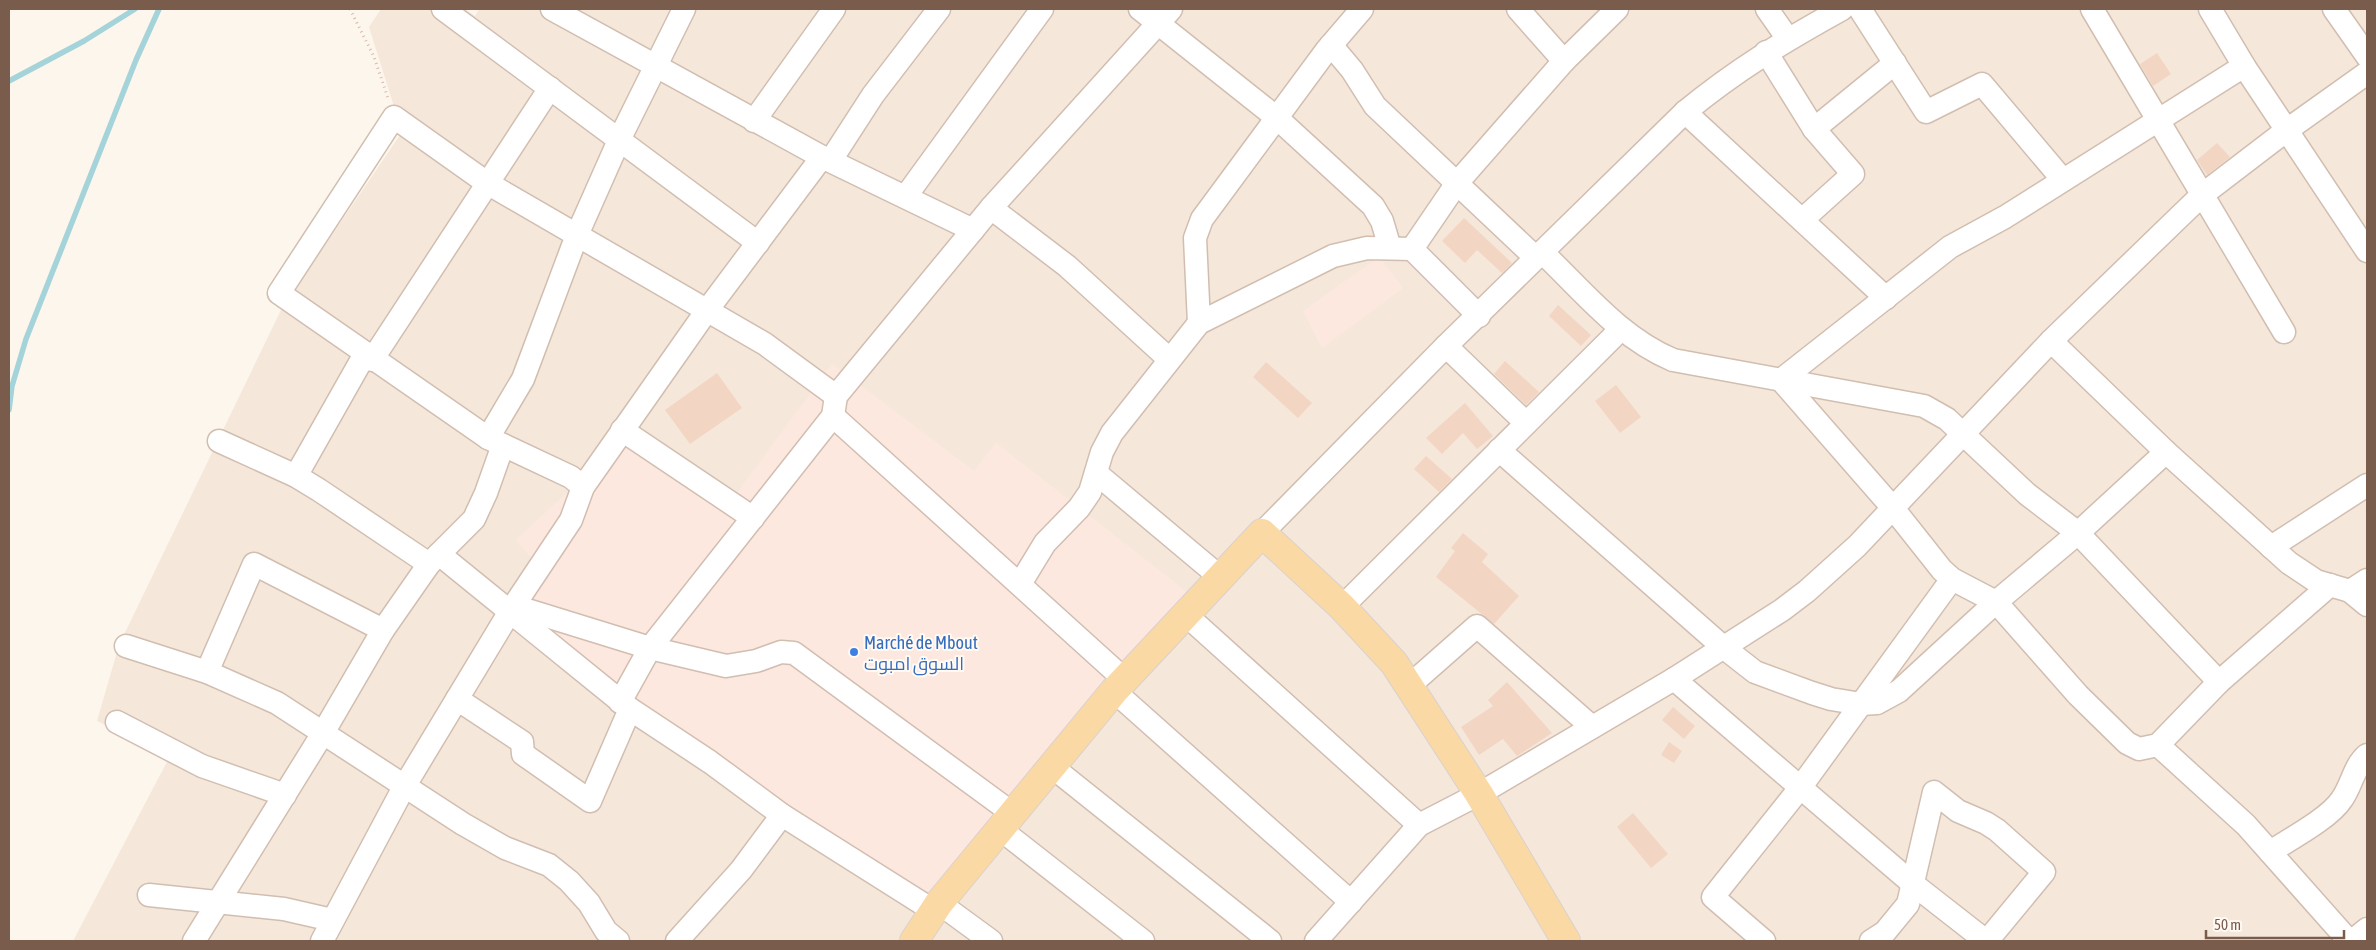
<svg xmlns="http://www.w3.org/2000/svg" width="2376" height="950" font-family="'Asap Condensed',Cairo,sans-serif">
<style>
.residential{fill:#f5e8da}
.commercial{fill:#fde8e0}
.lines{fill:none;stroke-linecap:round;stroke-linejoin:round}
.stream{stroke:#a5d3da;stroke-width:5.5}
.building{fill:#f3d5c3}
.minor-casing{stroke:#d1beb0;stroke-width:25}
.major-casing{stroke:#dad1cd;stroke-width:30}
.path{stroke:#d9b8a5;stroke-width:3;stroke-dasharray:1 4;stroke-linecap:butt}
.minor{stroke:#fff;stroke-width:22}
.major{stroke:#fbd9a5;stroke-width:28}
.shop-dot{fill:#3f7fe0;stroke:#fffaf3;stroke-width:2}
.labels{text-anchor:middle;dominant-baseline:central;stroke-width:4;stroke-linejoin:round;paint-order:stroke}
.shop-label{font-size:18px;fill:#366cbe;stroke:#fffaf3;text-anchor:start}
</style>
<rect width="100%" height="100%" fill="#fdf6ec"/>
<polygon class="residential" points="381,9 465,9 475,16 479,9 2367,9 2367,941 73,941 170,756 97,721 119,645 281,310 402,132 369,27"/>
<g class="commercial">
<polygon points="1379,257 1403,288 1322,348 1303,311"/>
<polygon points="832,364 974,471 996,443 1188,593 934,899 786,809 617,690 523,614 528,600 549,578 516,540 625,439 727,507"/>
</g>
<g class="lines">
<g class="stream">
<polyline points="9,81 84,41 135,9"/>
<polyline points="9,410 12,386 26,339 136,60 159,9"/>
</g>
</g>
<g class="building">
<polygon points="2157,53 2171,74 2153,86 2140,64"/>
<polygon points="2217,143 2230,157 2207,175 2197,160"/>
<polygon points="1464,218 1512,263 1502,273 1477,250 1465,263 1442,241"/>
<polygon points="1558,305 1591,335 1581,346 1549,316"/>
<polygon points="1505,361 1539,392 1526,405 1494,374"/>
<polygon points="1266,362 1312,403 1298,418 1253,377"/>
<polygon points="717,373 742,408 690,444 665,410"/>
<polygon points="1616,385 1641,417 1620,433 1595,401"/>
<polygon points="1465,403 1493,436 1477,449 1463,433 1442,454 1426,438"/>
<polygon points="1426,456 1452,479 1439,492 1414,469"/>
<polygon points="1463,533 1488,554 1482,562 1519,596 1494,624 1436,577 1455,551 1451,548"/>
<polygon points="1507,682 1552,733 1517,756 1503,739 1479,755 1461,727 1493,706 1488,700"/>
<polygon points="1673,707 1695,726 1684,739 1662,720"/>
<polygon points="1669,742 1682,751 1674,763 1661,755"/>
<polygon points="1633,813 1668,854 1651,868 1617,827"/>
</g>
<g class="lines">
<g class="minor-casing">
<g id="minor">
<polyline points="443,9 758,243"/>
<polyline points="552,9 822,157 973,230"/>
<polyline points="1140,9 1277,118 1373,206 1382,221 1390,248"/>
<polyline points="1518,9 1564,61"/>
<polyline points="1767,9 1788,39"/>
<polyline points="1860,9 1926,112 1982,84 2063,180"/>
<polyline points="2092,9 2284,332"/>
<polyline points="2210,9 2244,66 2367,251"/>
<polyline points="2334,9 2367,56"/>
<polyline points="1331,45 1352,70 1375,106 1536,258"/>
<polyline points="1766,52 1814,129 1853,174 1802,220"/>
<polyline points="2244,66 2005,217 1950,247 1781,380 1892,507 1942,570 1952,579 1996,602 2078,695 2127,743 2139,749 2158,745 2219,682 2330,585"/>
<polyline points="1685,112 1886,298"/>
<polyline points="754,121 834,9"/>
<polyline points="1814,129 1895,63"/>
<polyline points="831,160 873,95 939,9"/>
<polyline points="906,196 1042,9"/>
<polyline points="991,208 1067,266 1169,359"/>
<polyline points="1412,249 1457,183 1564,61 1617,9"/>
<path d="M 1542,252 C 1583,291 1620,338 1673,360 L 1924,406 L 1947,419 L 2027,494 L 2078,533 L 2219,682"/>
<polyline points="1199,323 1195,238 1202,219 1326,51 1362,9"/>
<polyline points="2051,341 2166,452 2289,563 2316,581 2350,591 2367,605"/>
<polyline points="1446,346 1526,423"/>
<polyline points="372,360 550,88"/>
<polyline points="833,416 1125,680"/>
<polyline points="622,430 753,518"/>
<polyline points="488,438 523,379 577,235 620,138 684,9"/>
<polyline points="219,441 296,476 319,490 429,564"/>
<polyline points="1499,450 1723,647 1755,672 1812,693 1831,699 1861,704 1877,703 1899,691 1996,602 2078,533 2166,452"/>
<polyline points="1096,473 1220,577"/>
<polyline points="296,476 365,354"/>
<polyline points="583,487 571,477 488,438 279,293 394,117 487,183 765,344 836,396"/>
<path d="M 1262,533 L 1446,346 L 1685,112 C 1736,70 1784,41 1842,9"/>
<polyline points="2271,547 2367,485"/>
<polyline points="439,554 630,709 710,762 782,815 934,911"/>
<polyline points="1020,584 1045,543 1079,508 1090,492 1102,452 1112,433 1199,323 1333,256 1367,248 1412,249 1479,316"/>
<polyline points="2350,591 2367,580"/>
<polyline points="514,606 650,648 726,666 756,661 781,652 794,653 1012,813"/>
<polyline points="1342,607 1621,329"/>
<polyline points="1185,614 1419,825"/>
<polyline points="126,646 207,672 277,703 463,824 505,848 549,865 569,881 589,903 606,931 618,941"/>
<polyline points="207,672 254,564 383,630"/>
<polyline points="1674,679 1913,884 1986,941"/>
<polyline points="1410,685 1477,626 1592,727"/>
<polyline points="1114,691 1351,902"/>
<polyline points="457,699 522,742 523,754 590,801 630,709"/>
<polyline points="620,702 650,648 833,416 836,396 991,208 1171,9"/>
<polyline points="117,722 202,766 285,795"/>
<polyline points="2158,745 2246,825 2349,941"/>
<polyline points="1051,766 1270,941"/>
<polyline points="1000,829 1143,941"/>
<path d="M 2270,852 C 2290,839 2330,818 2342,799 C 2352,785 2354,766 2367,755"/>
<polyline points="149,895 284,909 332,920"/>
<polyline points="939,903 991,941"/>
<polyline points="194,941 323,733 383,630 429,564 474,519 486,493 503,445"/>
<polyline points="322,941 404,787 509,613 571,520 583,487 708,309 822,157"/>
<polyline points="677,941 741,870 782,815"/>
<polyline points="1316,941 1419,825 1479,794 1674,679 1782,610 1807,591 1857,546 2051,341 2175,221 2202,195 2287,130 2367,73"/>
<polyline points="1764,941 1713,897 1800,788 1952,579"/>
<polyline points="1871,941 1885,932 1908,904 1934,792 1958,811 1986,823 1997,830 2044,872 1987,941"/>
<polyline points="2352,941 2367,929"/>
</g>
</g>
<g class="major-casing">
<polyline id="major" points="914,941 939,903 1114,691 1262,533 1342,607 1394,663 1479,794 1566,941"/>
</g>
<polyline class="path" points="350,9 374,57 388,98"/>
<use href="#minor" class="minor"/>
<use href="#major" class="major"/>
</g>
<circle class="shop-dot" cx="854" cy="652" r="5"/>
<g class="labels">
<g class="shop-label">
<text x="864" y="642">Marché de Mbout<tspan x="864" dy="21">السوق امبوت</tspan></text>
</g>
</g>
<rect width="2376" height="950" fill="none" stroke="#7a5c4d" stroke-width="20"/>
<path d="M2206 930v8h138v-8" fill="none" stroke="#7a5c4d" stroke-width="2.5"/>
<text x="2214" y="930" font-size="15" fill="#7a5c4d" stroke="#fffaf3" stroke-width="4" paint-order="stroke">50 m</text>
</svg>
